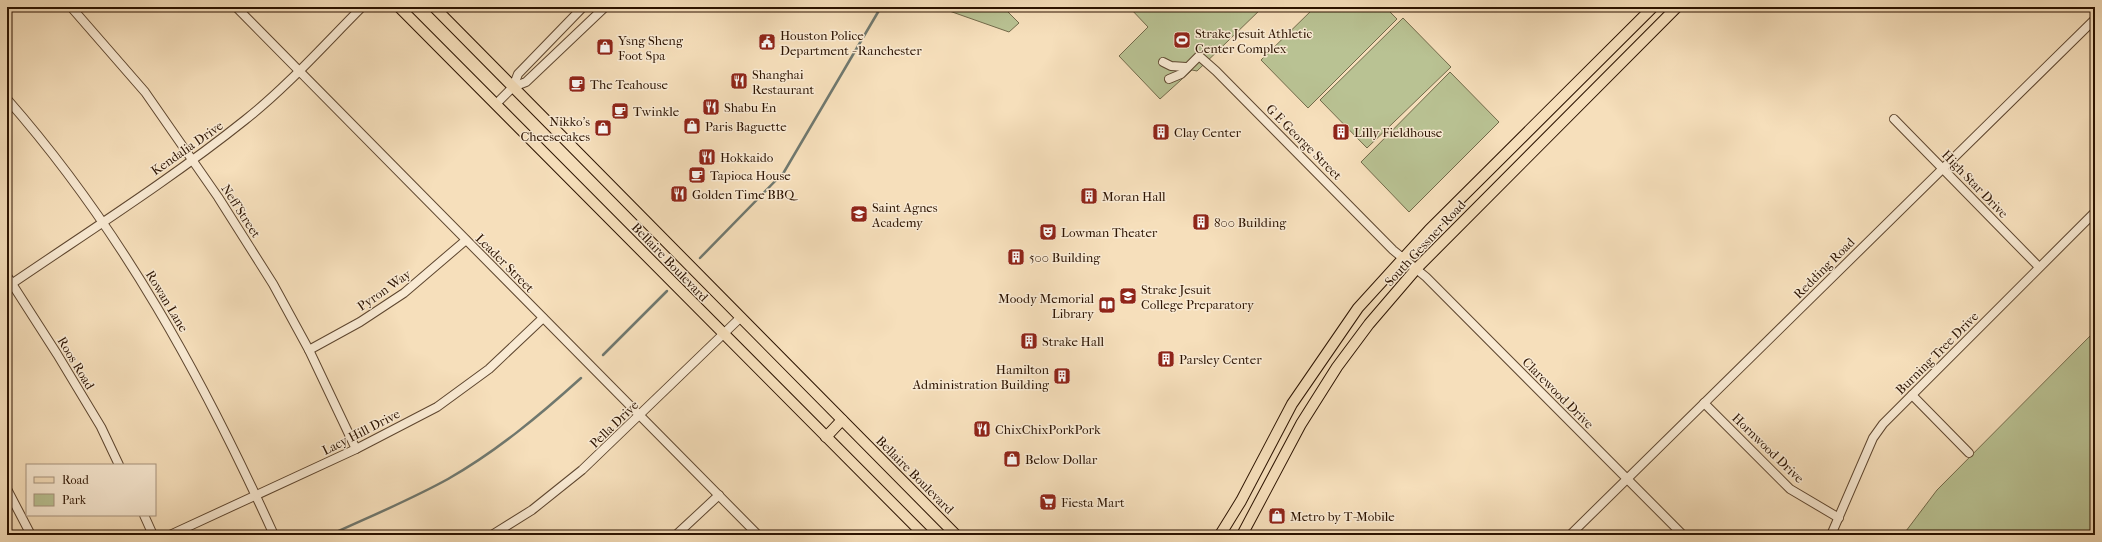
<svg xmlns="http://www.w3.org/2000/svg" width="2102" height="542" font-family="'IM FELL French Canon',serif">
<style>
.green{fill:#b9c293;stroke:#726a4a}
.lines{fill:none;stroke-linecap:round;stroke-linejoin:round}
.stream{stroke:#70786e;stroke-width:2.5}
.minor-casing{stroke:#5e462f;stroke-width:10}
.major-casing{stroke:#2c1300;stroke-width:12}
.minor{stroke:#f9ead3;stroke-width:8}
.major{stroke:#f6dfbb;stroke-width:10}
.labels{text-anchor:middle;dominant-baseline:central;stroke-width:3;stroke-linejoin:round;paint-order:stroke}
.poi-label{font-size:13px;fill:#2c1300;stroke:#f9ead3;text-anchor:start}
.street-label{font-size:13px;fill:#2c1300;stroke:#f9ead3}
</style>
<rect width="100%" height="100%" fill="#f6dfbb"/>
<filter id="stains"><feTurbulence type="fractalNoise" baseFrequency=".005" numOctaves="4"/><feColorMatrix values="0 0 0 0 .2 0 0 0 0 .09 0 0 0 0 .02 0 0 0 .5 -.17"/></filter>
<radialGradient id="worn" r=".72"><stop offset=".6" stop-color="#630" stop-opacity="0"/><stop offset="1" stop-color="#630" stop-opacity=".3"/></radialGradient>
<g class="green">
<polygon points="938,7 1003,7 1019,23 1009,32"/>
<polygon points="1129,7 1263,7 1197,71 1192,70 1160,99 1119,56 1148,27"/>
<polygon points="1315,7 1385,7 1397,19 1308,108 1261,60"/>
<polygon points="1403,18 1451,67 1367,148 1320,100"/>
<polygon points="1450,72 1499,122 1409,212 1361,162"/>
<polygon points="2095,331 2095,535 1903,535 1937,490"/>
</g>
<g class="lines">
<g class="stream">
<polyline points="700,258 784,172 881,7"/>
<polyline points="603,355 667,291"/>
<path d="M 330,535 C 369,517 410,500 448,479 C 497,451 540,415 581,378"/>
</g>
<g class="minor-casing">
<g id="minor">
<polyline points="71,7 145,92 218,197 273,284 309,350 356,449"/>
<polyline points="236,7 758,535"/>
<polyline points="1163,62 1171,66 1186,67"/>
<polyline points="1169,79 1181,74 1199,56 1216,71 1393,250 1426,277 1683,535"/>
<polyline points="513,87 518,74 583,7"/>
<path d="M 7,99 C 122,230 202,377 274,535"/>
<polyline points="496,104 513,87 526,82 605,7"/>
<polyline points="1894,119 2039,267"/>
<polyline points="7,276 57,354 101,427 119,465"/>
<path d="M 7,287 C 86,233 170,180 245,120 C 287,87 324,45 362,7"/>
<polyline points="309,350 360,322 404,293 466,240"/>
<polyline points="1912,395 1969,453"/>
<polyline points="1704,403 1790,489 1839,518"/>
<polyline points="7,489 31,535"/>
<polyline points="144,515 153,535"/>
<polyline points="170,535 356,449 437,407 489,369 543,318"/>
<polyline points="492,535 532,510 582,470 741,317"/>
<polyline points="676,535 719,495"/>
<polyline points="1570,535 2095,19"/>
<polyline points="1831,535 1873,438 1883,424 2095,212"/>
</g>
</g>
<g class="major-casing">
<g id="major">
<polyline points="399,7 924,535"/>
<polyline points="434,7 956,535"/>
<polyline points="826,437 842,420"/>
<polyline points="1220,535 1241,501 1292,404 1358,308 1429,230 1653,7"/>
<polyline points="1242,535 1301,424 1337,367 1369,324 1417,268 1677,7"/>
</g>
</g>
<use href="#minor" class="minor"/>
<use href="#major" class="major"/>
</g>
<defs>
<g id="stadium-square" transform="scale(0.9)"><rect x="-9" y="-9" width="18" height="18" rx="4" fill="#8f2418" stroke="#f9ead3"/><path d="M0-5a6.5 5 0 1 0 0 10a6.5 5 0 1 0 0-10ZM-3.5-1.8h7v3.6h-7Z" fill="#fff"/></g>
<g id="civic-square" transform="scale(0.9)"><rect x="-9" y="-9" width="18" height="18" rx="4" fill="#8f2418" stroke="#f9ead3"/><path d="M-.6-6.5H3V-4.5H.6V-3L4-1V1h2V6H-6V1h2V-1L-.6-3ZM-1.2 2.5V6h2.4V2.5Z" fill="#fff"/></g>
<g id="shop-square" transform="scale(0.9)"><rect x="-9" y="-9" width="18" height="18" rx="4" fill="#8f2418" stroke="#f9ead3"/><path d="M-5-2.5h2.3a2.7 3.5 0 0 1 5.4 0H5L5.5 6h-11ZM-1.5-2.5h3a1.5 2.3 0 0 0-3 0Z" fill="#fff"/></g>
<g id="restaurant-square" transform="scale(0.9)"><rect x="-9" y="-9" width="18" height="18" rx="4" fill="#8f2418" stroke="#f9ead3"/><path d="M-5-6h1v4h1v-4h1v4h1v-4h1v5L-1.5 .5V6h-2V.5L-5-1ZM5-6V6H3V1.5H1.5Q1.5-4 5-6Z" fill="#fff"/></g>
<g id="cafe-square" transform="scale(0.9)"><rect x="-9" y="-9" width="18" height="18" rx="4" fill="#8f2418" stroke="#f9ead3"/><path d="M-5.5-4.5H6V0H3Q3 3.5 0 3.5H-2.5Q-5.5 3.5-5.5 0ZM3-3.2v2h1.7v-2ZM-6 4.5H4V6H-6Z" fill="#fff"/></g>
<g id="building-square" transform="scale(0.9)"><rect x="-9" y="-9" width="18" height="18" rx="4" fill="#8f2418" stroke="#f9ead3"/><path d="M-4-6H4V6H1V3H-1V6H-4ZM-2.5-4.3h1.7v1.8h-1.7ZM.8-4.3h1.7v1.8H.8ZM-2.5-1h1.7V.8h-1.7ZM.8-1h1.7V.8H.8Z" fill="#fff"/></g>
<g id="school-square" transform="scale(0.9)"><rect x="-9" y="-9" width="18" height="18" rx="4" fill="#8f2418" stroke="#f9ead3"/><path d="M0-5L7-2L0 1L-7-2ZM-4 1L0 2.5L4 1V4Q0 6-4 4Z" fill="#fff"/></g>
<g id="theatre-square" transform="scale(0.9)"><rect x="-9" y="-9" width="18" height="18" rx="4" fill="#8f2418" stroke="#f9ead3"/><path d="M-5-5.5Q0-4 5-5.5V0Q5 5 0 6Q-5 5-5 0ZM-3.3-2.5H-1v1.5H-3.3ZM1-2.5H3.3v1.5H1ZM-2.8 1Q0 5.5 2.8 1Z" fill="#fff"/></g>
<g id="library-square" transform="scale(0.9)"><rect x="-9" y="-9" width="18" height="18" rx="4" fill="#8f2418" stroke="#f9ead3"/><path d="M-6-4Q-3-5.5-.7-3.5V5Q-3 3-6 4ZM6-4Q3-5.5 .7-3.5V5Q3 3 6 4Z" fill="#fff"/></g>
<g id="supermarket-square" transform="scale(0.9)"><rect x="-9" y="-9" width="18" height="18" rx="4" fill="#8f2418" stroke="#f9ead3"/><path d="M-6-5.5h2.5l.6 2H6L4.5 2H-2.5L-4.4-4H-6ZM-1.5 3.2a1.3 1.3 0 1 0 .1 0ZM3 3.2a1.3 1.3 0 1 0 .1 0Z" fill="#fff"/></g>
</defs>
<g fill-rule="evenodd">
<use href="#stadium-square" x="1182" y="40"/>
<use href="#civic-square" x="767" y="42"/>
<use href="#shop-square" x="605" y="47"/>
<use href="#restaurant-square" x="739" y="81"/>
<use href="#cafe-square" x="577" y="84"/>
<use href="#restaurant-square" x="711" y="107"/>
<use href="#cafe-square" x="620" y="111"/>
<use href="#shop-square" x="692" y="126"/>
<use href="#shop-square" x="603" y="128"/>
<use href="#building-square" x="1161" y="132"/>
<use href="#building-square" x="1341" y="132"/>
<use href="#restaurant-square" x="707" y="157"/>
<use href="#cafe-square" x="697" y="175"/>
<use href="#restaurant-square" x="679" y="194"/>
<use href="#building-square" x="1089" y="196"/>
<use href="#school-square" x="859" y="214"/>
<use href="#building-square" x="1201" y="222"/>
<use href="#theatre-square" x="1048" y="232"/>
<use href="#building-square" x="1016" y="257"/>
<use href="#school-square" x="1128" y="296"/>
<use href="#library-square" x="1107" y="305"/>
<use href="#building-square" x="1029" y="341"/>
<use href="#building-square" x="1166" y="359"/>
<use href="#building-square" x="1062" y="376"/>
<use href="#restaurant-square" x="982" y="429"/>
<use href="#shop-square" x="1012" y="459"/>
<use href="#supermarket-square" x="1048" y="502"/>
<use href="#shop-square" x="1277" y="516"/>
</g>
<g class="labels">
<g class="poi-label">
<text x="1195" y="33">Strake Jesuit Athletic<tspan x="1195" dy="15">Center Complex</tspan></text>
<text x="780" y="35">Houston Police<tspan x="780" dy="15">Department - Ranchester</tspan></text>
<text x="618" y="40">Ysng Sheng<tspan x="618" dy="15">Foot Spa</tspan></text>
<text x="752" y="74">Shanghai<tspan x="752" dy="15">Restaurant</tspan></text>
<text x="590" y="84">The Teahouse</text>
<text x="724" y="107">Shabu En</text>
<text x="633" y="111">Twinkle</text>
<text x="590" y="121" text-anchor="end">Nikko's<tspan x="590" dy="15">Cheesecakes</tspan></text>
<text x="705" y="126">Paris Baguette</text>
<text x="1174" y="132">Clay Center</text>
<text x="1354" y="132">Lilly Fieldhouse</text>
<text x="720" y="157">Hokkaido</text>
<text x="710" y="175">Tapioca House</text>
<text x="692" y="194">Golden Time BBQ</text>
<text x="1102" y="196">Moran Hall</text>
<text x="872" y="207">Saint Agnes<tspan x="872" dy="15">Academy</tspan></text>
<text x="1214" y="222">800 Building</text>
<text x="1061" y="232">Lowman Theater</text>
<text x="1029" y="257">500 Building</text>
<text x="1141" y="289">Strake Jesuit<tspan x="1141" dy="15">College Preparatory</tspan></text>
<text x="1094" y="298" text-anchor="end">Moody Memorial<tspan x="1094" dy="15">Library</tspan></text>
<text x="1042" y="341">Strake Hall</text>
<text x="1179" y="359">Parsley Center</text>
<text x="1049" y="369" text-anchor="end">Hamilton<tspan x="1049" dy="15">Administration Building</tspan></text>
<text x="995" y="429">ChixChixPorkPork</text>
<text x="1025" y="459">Below Dollar</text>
<text x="1061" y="502">Fiesta Mart</text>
<text x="1290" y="516">Metro by T-Mobile</text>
</g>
<g class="street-label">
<text transform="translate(1304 142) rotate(45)">G E George Street</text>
<text transform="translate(187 148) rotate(-35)">Kendalia Drive</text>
<text transform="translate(1975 184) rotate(46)">High Star Drive</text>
<text transform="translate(241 211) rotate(57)">Neff Street</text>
<text transform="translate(1425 243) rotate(-47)">South Gessner Road</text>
<text transform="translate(670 262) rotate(46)">Bellaire Boulevard</text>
<text transform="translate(505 263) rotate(45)">Leader Street</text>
<text transform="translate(1824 268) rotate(-45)">Redding Road</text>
<text transform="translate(384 290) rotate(-35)">Pyron Way</text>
<text transform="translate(167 301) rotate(59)">Rowan Lane</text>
<text transform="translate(1937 353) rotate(-45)">Burning Tree Drive</text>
<text transform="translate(76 363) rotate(59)">Roos Road</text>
<text transform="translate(1558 393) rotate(45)">Clarewood Drive</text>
<text transform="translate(614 424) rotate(-44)">Pella Drive</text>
<text transform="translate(361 432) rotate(-27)">Lacy Hill Drive</text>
<text transform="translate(1768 448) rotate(44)">Hornwood Drive</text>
<text transform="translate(915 475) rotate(45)">Bellaire Boulevard</text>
</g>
</g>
<rect width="2102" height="542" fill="none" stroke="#f6dfbb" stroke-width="24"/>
<rect x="8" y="8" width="2086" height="526" fill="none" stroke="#2c1300" stroke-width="2"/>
<rect x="12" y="12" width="2078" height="518" fill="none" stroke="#2c1300"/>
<rect x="26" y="464" width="130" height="52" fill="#f9ead3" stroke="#a7947f"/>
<rect x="34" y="477" width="20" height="6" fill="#f6dfbb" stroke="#a7947f"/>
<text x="62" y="484" font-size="12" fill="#2c1300">Road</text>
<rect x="34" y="494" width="20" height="12" fill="#b9c293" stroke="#a7947f"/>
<text x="62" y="504" font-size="12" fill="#2c1300">Park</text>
<rect width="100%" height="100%" filter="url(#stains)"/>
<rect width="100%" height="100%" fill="url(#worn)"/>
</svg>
